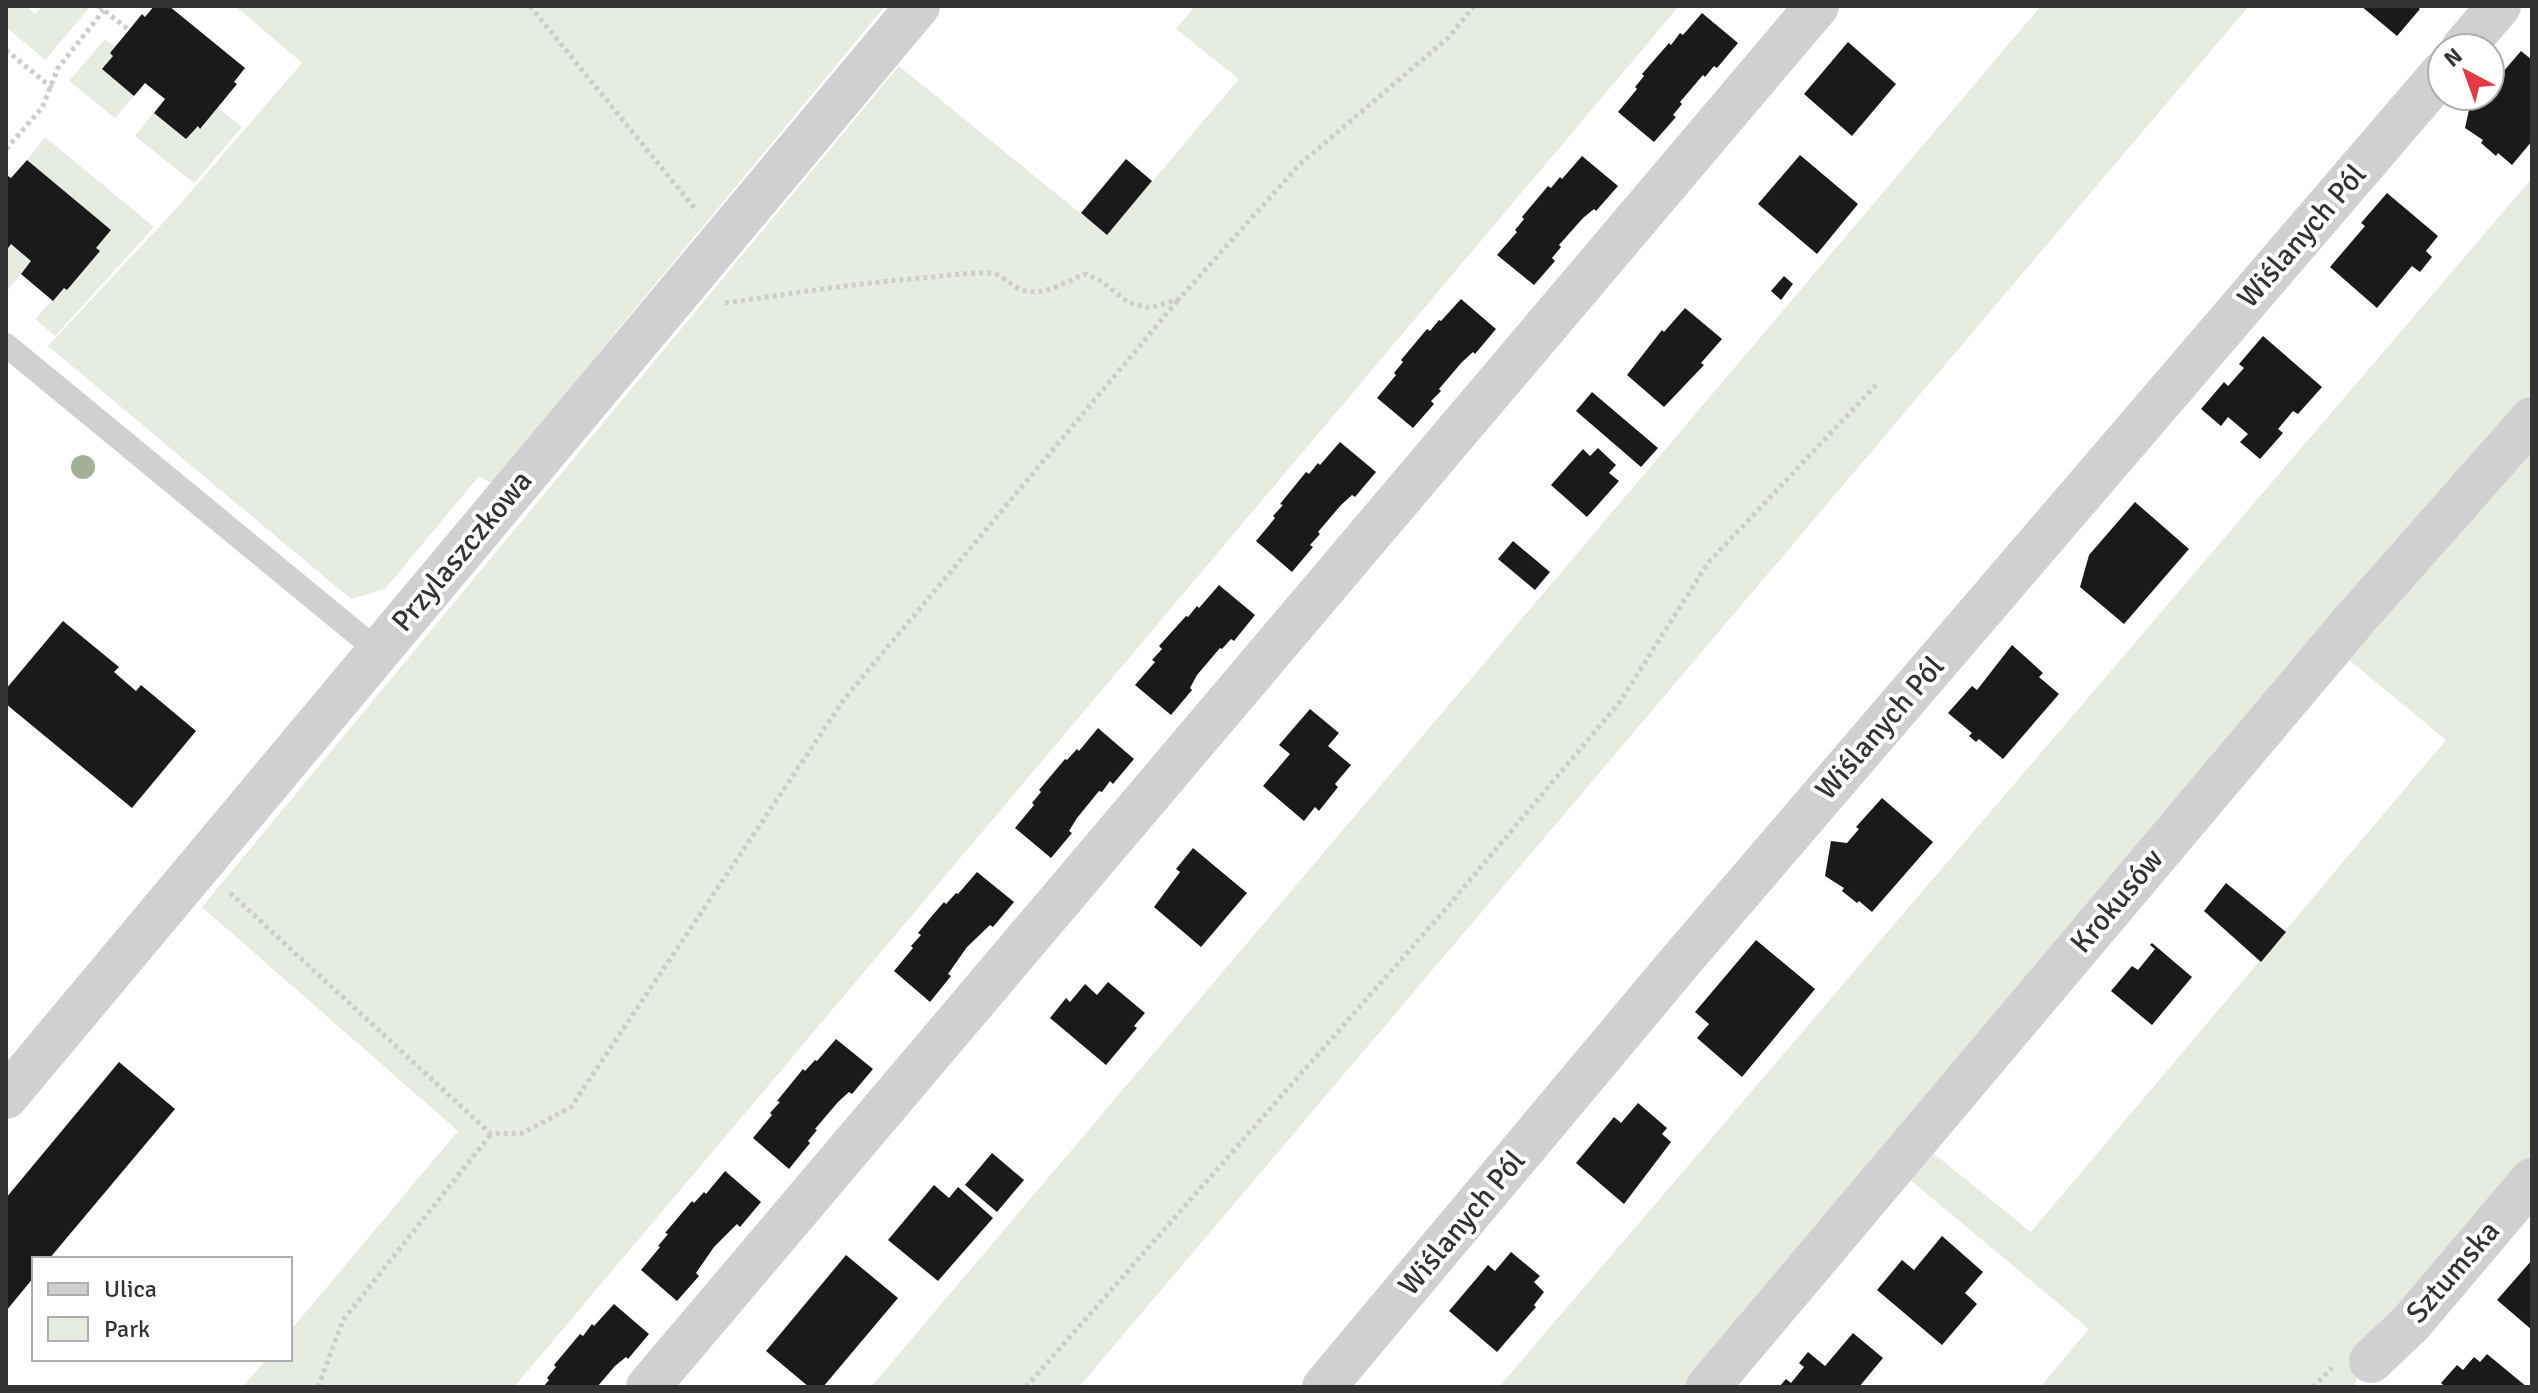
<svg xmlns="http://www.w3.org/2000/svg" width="2538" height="1393" font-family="Signika,sans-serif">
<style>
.green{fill:#e6ecdf}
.building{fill:#1a1a1a}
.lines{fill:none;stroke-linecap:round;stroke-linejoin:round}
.path{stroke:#cdcdcd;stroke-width:5;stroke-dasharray:4 4;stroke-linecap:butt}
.service{stroke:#d0d0d0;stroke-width:24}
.minor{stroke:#d0d0d0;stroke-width:44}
.tree{fill:#a2b095}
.labels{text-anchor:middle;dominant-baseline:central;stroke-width:8;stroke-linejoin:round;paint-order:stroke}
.street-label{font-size:30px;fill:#333;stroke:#fff}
</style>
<rect width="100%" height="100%" fill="#fff"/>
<g class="green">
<polygon points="6,6 26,6 35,14 42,6 89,8 45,60 6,27"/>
<polygon points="235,6 885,6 619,328 494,484 479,476 385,589 351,599 48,346 176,209 302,63"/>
<polygon points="1195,6 1679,6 514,1387 243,1387 266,1359 290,1359 290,1331 458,1131 202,907 899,66 1107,235 1239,79 1176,29"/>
<polygon points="2041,6 2249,6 1079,1387 871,1387"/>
<polygon points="105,39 115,47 110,53 113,56 102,69 134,96 115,118 69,81"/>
<polygon points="218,108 242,127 194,183 135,136 154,113 186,139 198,126 201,128"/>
<polygon points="45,137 154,227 55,336 35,319 64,288 67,290 99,252 96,248 111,230 27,160"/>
<polygon points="2532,178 2532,403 1690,1387 1499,1387"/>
<polygon points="11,244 31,261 7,291 6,251"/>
<polygon points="2532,449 2532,1155 2383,1328 2353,1387 2040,1387 2089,1329 1909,1179 1933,1153 2031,1232 2446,740 2349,660"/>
</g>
<g class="building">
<polygon points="154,6 169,6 245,68 234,82 237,84 200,129 198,126 186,139 154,113 165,99 145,83 134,96 102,69 113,56 110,53 129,30 142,14 145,17"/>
<polygon points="2361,6 2416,6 2420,9 2397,36"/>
<polygon points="1702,13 1738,43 1717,68 1714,66 1705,77 1703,75 1680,102 1682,104 1673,115 1676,117 1654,142 1618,112 1637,89 1635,87 1644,76 1642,74 1669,43 1671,45 1680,33 1683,35"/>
<polygon points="1848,42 1896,84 1852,136 1804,94"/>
<polygon points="2521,51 2532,60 2532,141 2512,165 2498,153 2496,156 2481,143 2483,140 2465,128 2472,96 2490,96 2496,80"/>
<polygon points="1800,155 1858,204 1817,254 1758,204"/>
<polygon points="1582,156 1618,186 1596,211 1594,209 1583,218 1559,245 1561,247 1552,258 1555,261 1534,285 1497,255 1517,232 1515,230 1524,219 1522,217 1548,186 1551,188 1560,177 1562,179"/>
<polygon points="1126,159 1152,181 1107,235 1081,213"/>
<polygon points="27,160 111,230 96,248 100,251 67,290 64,288 53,301 21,274 31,261 11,244 6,251 6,179 8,176 11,178"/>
<polygon points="2387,193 2438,236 2426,251 2432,257 2420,272 2412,266 2377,308 2330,267 2365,226 2361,223"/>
<polygon points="1784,276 1793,284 1781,300 1771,291"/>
<polygon points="1461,299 1496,329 1475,354 1473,352 1462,362 1439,389 1441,391 1431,401 1434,404 1413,428 1377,398 1396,375 1394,373 1403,362 1401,360 1427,329 1430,331 1439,320 1441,321"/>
<polygon points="1685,308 1722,339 1701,363 1704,365 1664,407 1627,375 1662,330 1664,332"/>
<polygon points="2263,336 2322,387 2298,414 2293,411 2278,429 2283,433 2260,459 2240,442 2248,434 2228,417 2221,426 2201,409 2224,382 2228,386 2244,368 2239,364"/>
<polygon points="1592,392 1658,448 1641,467 1576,411"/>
<polygon points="1340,442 1376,472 1355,497 1352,495 1341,505 1318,532 1320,534 1310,545 1313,547 1292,572 1256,541 1275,518 1273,516 1283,505 1280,504 1306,472 1309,474 1318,463 1320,465"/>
<polygon points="1598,448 1616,465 1609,473 1619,481 1587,517 1551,485 1583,449 1590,456"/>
<polygon points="2135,502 2189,549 2124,624 2080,587 2089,555"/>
<polygon points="1513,541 1550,572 1535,590 1498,559"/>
<polygon points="1219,585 1255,615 1234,641 1231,639 1222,649 1220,648 1197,675 1190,688 1192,690 1171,715 1135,685 1155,662 1152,660 1162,649 1159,646 1186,616 1188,617 1197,606 1199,608"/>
<polygon points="63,621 119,667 114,672 136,691 141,685 196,731 132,808 6,704 6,689"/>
<polygon points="2012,645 2043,673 2039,677 2059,694 2003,759 1979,739 1976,742 1969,736 1972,733 1948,713 1972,686 1977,690"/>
<polygon points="1310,709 1339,733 1328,746 1351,765 1335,784 1338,787 1319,811 1315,807 1304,821 1263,786 1290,754 1279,745"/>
<polygon points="1098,728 1134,759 1113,784 1110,781 1102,792 1099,791 1077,818 1069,831 1072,833 1051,858 1015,828 1034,805 1032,803 1041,792 1039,790 1065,759 1067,760 1077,749 1079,751"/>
<polygon points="1882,798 1933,842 1872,912 1859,901 1857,903 1842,891 1844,888 1825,876 1831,841 1847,843 1859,829 1856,827"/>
<polygon points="1193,848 1247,893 1201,947 1154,907 1180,872 1176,869"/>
<polygon points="977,872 1014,902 993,927 990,925 967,947 948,974 951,976 930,1002 894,971 913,948 911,946 921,935 918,933 931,917 944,902 946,904 956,893 958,894"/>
<polygon points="2226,883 2286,932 2261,962 2204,911"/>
<polygon points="1756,940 1815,989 1742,1077 1697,1038 1709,1024 1695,1012"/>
<polygon points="2152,943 2192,977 2152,1025 2111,991 2132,966 2138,970 2155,949 2150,945"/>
<polygon points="1108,982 1145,1013 1134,1026 1137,1028 1106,1065 1050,1018 1066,998 1070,1002 1085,984 1097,995"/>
<polygon points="836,1039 873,1069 852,1094 849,1092 838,1102 815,1129 817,1130 808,1141 810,1143 789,1169 753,1138 772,1115 770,1113 780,1102 777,1101 803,1069 805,1071 815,1060 817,1061"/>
<polygon points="119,1062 175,1109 49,1259 34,1259 34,1277 6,1311 6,1198"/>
<polygon points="1638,1103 1667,1128 1662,1134 1671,1142 1624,1204 1576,1163 1614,1117 1621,1123"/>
<polygon points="992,1153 1024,1180 997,1212 965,1185"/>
<polygon points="725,1171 761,1202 740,1227 737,1224 714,1247 696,1273 699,1276 677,1301 641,1270 660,1247 658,1246 668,1234 665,1233 692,1201 694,1203 704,1192 706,1194"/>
<polygon points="934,1185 949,1198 958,1187 993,1218 938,1281 888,1240"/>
<polygon points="1942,1236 1983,1272 1965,1293 1977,1304 1942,1345 1877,1290 1902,1260 1914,1270"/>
<polygon points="1511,1252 1540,1276 1534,1282 1544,1292 1534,1305 1536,1307 1497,1352 1449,1311 1488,1265 1495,1271"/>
<polygon points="846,1255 898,1298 823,1387 809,1387 766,1351"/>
<polygon points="2532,1260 2532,1330 2497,1300"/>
<polygon points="614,1304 649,1334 628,1359 626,1357 615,1366 597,1387 543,1387 549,1380 547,1378 556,1367 554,1365 580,1334 583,1336 592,1324 594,1326"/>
<polygon points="1853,1333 1883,1358 1859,1387 1779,1387 1786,1379 1791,1383 1804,1367 1799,1363 1808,1352 1825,1366"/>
<polygon points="2487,1354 2527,1387 2445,1387 2441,1383 2457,1365 2463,1370 2474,1357 2480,1362"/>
</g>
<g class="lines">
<g class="path">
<polyline points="99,6 129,30"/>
<polyline points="530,6 696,210"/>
<polyline points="6,50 52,88"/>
<polyline points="6,149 42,108 58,68 104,10"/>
<path d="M 725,303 C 795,293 864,282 934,277 C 950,275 967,273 984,273 C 1002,273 1002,279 1016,287 C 1040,301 1064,281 1086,274 L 1101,281 L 1129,303 L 1150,308 L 1179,299 L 1299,165 L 1449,37 L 1474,6"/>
<polyline points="230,893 491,1134 523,1133 571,1107 845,698 1179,299"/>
<polyline points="318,1387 343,1320 491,1134"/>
<polyline points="1026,1387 1449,905 1619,703 1708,563 1877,384"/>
<polyline points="2313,1387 2332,1368"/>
</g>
<polyline class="service" points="6,345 378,651"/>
<g class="minor">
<polyline points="2463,48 2499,6"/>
<polyline points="6,1097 918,6"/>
<polyline points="2371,1361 2411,1323 2532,1180"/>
<polyline points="648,1387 1817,6"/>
<polyline points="1324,1387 1679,963 2442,73"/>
<polyline points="1708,1387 2357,617 2532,419"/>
</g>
</g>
<circle class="tree" cx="83" cy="467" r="12"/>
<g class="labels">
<g class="street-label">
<text transform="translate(2302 236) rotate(-49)">Wiślanych Pól</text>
<text transform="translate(462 551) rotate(-50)">Przylaszczkowa</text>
<text transform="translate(1880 728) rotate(-49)">Wiślanych Pól</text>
<text transform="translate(2117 901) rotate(-50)">Krokusów</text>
<text transform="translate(1462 1223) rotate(-50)">Wiślanych Pól</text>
<text transform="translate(2453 1272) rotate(-49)">Sztumska</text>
</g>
</g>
<rect width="2538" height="1393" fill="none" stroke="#333333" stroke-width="16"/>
<rect x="32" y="1257" width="260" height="104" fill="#ffffff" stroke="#adadad" stroke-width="2"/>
<rect x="48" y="1283" width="40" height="12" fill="#d0d0d0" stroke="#adadad" stroke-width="2"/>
<text x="104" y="1297" font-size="24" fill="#333333">Ulica</text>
<rect x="48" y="1317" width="40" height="24" fill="#e6ecdf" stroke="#adadad" stroke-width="2"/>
<text x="104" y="1337" font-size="24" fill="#333333">Park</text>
<g transform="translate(2466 72) rotate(319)"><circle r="38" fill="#ffffff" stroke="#adadad" stroke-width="2"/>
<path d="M0-6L14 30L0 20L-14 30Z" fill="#e63946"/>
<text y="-12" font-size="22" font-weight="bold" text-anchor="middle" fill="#333333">N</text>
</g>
</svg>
